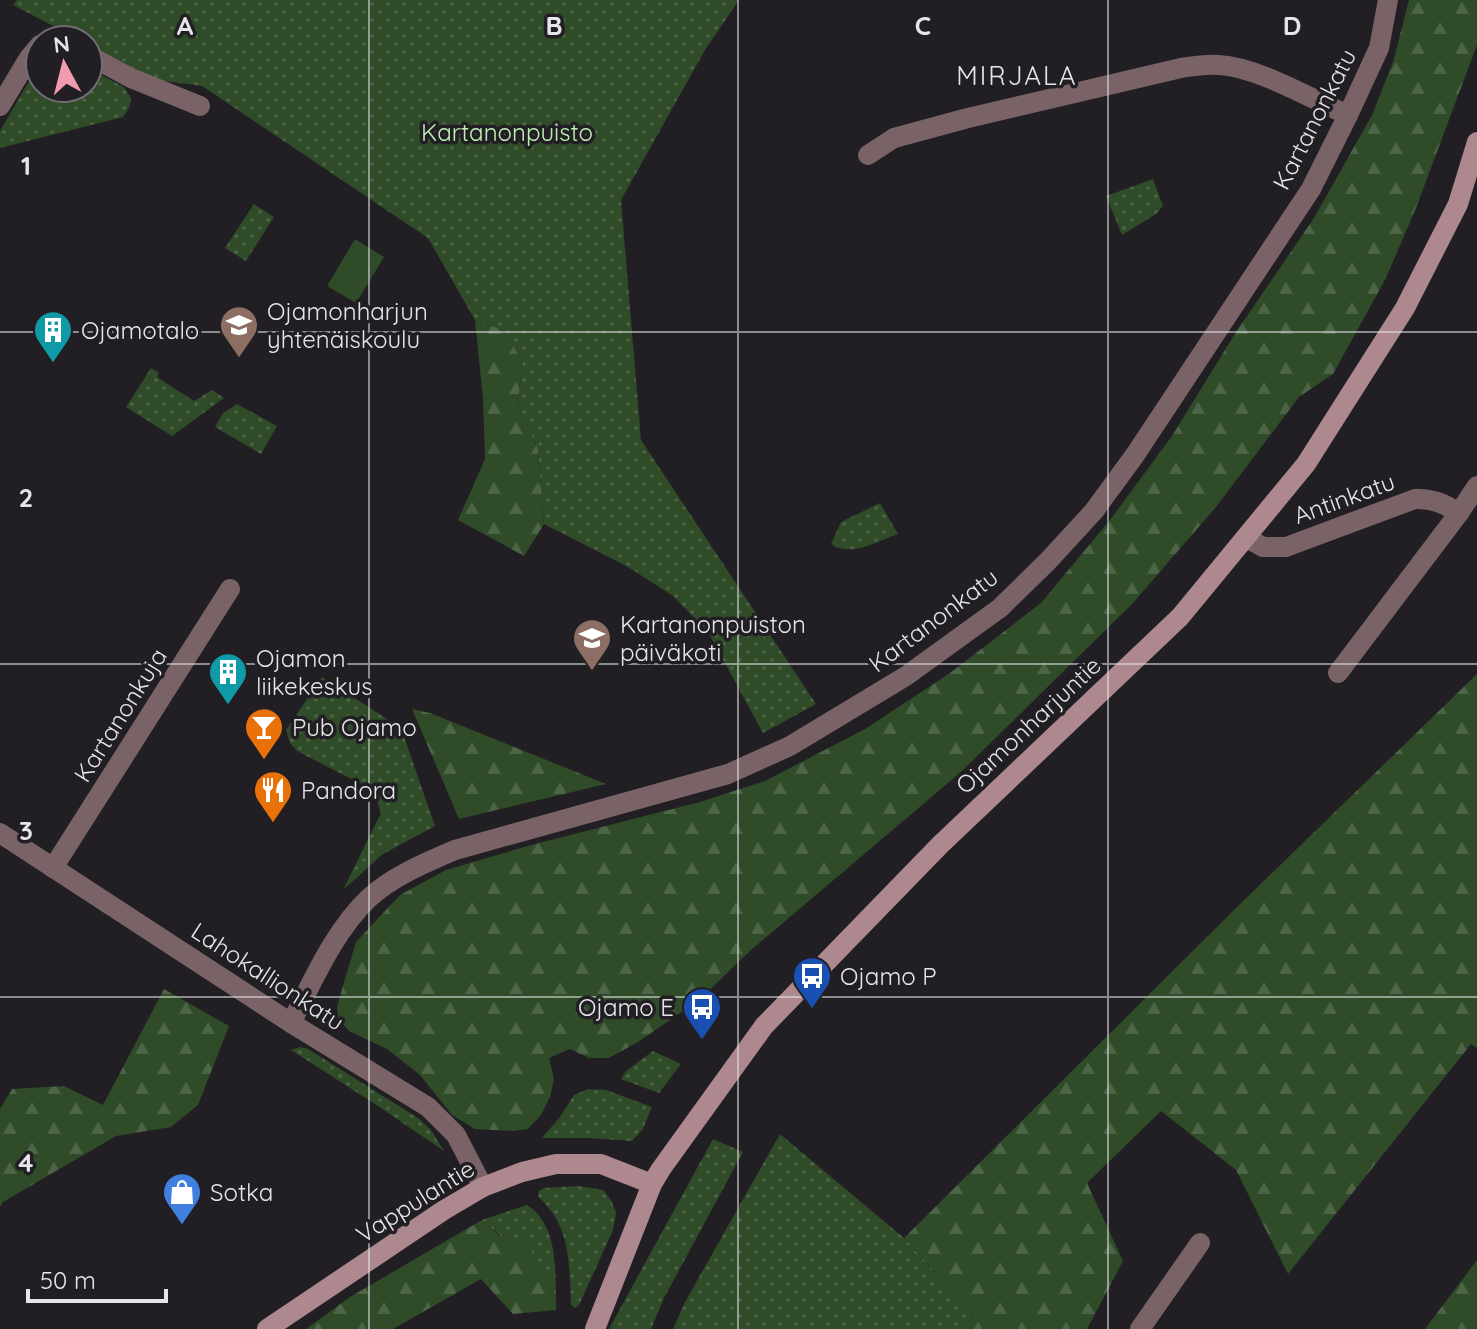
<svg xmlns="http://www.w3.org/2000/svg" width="1477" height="1329" font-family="Quicksand,sans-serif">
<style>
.grass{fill:url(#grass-dots)}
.forest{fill:url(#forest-firs)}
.pitch{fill:#2f4b28}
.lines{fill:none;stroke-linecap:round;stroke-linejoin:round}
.street{stroke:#796366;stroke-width:20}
.secondary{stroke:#ad888e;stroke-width:20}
.grid{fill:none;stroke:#e6e5e8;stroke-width:2;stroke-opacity:0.55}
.labels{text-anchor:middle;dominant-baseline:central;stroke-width:7;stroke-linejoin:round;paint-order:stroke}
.street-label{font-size:24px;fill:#e6e5e8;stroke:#211f23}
.park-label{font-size:24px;fill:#bdefb2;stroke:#211f23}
.poi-label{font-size:24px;fill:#e6e5e8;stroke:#211f23;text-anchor:start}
.neighbourhood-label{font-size:26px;letter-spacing:2px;fill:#e6e5e8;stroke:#211f23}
.grid-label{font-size:26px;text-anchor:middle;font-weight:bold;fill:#e6e5e8;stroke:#211f23;stroke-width:7;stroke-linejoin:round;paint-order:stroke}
</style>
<defs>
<pattern id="grass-dots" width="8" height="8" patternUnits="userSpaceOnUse" patternTransform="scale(2)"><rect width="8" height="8" fill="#2f4b28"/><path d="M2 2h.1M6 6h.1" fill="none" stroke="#4d6547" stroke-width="1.8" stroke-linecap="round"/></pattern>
<pattern id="forest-firs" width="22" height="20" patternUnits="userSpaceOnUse" patternTransform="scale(2)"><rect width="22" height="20" fill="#2f4b28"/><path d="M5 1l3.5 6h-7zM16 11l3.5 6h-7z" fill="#4d6547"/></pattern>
</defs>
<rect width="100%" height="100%" fill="#211f23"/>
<g class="grass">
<polygon points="17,0 739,0 705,50 621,200 641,440 816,704 763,733 708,632 673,596 628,567 544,524 538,449 518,406 522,361 504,330 475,320 428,238 202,86 156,80 88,44 88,40 80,40 13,5"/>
<polygon points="38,66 40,66 40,88 88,88 88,68 124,87 131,98 129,108 123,117 0,148 0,131"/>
<polygon points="1153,179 1163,206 1156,214 1122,235 1106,196"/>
<polygon points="254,204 274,217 246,261 225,248"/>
<polygon points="151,368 159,373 157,377 194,401 212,390 224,398 172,436 126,407"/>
<polygon points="237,404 277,426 261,454 215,427 223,413"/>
<path d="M 880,503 L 898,534 C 878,541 851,558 831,544 L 841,522 Z"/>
<polygon points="322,677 401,728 435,826 383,854 343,890 381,813 373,790 297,751 290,743 286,730"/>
<polygon points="300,1047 308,1049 418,1118 431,1130 444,1151 378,1106 291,1050"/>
<polygon points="653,1051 681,1064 659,1093 621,1079 626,1071"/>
<polygon points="588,1089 606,1090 652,1107 643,1129 632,1141 589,1138 542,1138 560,1117 574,1095"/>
<polygon points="780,1134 904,1238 972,1312 970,1329 673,1329 685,1302"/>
<polygon points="713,1139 743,1152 664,1298 651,1329 609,1329"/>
<path d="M 578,1186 L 603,1190 L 611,1200 L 616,1213 L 613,1230 L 579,1305 L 575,1308 L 571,1305 C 570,1277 570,1246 558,1222 C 553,1212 545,1204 538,1196 L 539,1191 L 544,1188 Z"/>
<path d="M 527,1205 C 560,1226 555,1275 556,1310 L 549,1282 L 531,1262 L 482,1220 Z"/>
</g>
<g class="forest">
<polygon points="1409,0 1477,0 1477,45 1416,208 1386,278 1333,374 1299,397 1216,507 1133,603 961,772 751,950 699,1000 638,1042 609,1058 589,1058 570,1049 549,1058 554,1079 550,1097 541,1115 528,1129 513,1131 475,1129 452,1115 420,1075 387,1049 349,1031 338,1018 337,1006 356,942 400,895 446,870 531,845 700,802 765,781 865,729 950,673 1041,603 1110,520 1172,436 1236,332 1314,218 1372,115 1393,62"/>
<polygon points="475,320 504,330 522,361 518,406 538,449 544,524 524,556 458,520 485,459 483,399"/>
<polygon points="1477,674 1477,1048 1471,1044 1288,1274 1236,1170 1161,1111 1087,1183 1123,1261 1087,1329 970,1329 972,1312 904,1238 1236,908"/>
<polygon points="412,709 430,713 606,784 459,819"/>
<polygon points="164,989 229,1026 198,1105 171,1127 116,1136 3,1202 0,1207 0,1109 12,1089 64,1086 103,1105"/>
<polygon points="482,1220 501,1237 536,1241 531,1262 549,1282 556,1310 513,1314 481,1279 393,1329 306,1329 350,1297"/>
<polygon points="1477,1260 1477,1329 1425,1329"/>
</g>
<polygon class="pitch" points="355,239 384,257 356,303 327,286"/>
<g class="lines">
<g class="street">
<polyline points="88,55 131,78 200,106"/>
<polyline points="0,106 29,58 40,45"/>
<path d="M 868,155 L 894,138 L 968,118 L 1181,68 C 1194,66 1206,64 1219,65 C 1258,67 1311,99 1348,115"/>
<path d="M 1247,538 L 1263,547 L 1286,547 L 1415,499 C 1432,498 1445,504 1459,513"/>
<polyline points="1338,673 1459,513 1477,486"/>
<polyline points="0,833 291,1023 428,1107 456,1135 483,1187"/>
<polyline points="53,868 230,589"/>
<path d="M 291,1023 C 313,981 334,931 369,898 C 393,876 425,863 455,850 L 728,774 L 790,746 L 906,676 L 1000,608 L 1048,561 L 1094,511 L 1135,455 L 1311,189 L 1348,115 L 1379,48 L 1388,0"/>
<polyline points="1140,1329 1200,1243"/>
</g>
<g class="secondary">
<polyline points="267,1329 444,1210 483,1187 522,1172 556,1164 601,1164 652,1184"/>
<polyline points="595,1329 652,1184 661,1169 764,1026 940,845 1180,617 1306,464 1405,308 1458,204 1477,142"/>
</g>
</g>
<path class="grid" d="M 369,0 L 369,1329M 738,0 L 738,1329M 1108,0 L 1108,1329M 0,332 L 1477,332M 0,664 L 1477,664M 0,997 L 1477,997"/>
<defs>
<g id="school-pin" transform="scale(2)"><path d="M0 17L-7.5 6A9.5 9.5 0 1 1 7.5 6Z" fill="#8d6e63" stroke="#211f23"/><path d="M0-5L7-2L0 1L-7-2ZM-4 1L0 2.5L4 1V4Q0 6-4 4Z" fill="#fff"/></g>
<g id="building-pin" transform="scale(2)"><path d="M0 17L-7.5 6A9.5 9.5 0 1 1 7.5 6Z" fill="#0f9aa8" stroke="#211f23"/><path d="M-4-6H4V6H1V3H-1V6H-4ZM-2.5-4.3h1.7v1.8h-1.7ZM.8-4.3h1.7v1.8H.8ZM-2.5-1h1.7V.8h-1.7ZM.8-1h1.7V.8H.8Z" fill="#fff"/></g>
<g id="bar-pin" transform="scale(2)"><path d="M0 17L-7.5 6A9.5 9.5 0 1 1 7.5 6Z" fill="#e8710a" stroke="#211f23"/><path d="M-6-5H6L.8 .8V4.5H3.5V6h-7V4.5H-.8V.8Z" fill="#fff"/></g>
<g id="restaurant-pin" transform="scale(2)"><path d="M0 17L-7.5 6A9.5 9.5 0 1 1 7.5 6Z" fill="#e8710a" stroke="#211f23"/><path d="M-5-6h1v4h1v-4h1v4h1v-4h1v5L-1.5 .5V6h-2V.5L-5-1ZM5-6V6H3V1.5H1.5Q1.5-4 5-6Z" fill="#fff"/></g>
<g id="bus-pin" transform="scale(2)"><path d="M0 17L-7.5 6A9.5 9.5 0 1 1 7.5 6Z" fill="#1a4fb4" stroke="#211f23"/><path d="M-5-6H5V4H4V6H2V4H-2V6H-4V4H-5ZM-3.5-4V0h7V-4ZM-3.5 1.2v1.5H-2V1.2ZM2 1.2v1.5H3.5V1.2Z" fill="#fff"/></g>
<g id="shop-pin" transform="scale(2)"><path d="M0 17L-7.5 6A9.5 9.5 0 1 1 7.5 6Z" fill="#3f7fe0" stroke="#211f23"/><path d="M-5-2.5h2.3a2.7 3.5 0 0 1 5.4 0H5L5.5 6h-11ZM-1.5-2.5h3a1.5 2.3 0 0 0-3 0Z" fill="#fff"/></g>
</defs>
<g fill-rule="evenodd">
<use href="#school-pin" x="239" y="325"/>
<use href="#building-pin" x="53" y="330"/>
<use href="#school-pin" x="592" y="638"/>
<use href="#building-pin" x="228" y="672"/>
<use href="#bar-pin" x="264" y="727"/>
<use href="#restaurant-pin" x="273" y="790"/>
<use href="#bus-pin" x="812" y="976"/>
<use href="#bus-pin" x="702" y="1007"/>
<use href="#shop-pin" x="182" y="1192"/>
</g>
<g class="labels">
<g class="street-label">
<text transform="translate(1314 119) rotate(-63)">Kartanonkatu</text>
<text transform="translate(1344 498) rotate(-20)">Antinkatu</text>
<text transform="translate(933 620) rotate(-37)">Kartanonkatu</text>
<text transform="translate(120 715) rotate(-58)">Kartanonkuja</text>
<text transform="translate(1028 725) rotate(-43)">Ojamonharjuntie</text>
<text transform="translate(268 976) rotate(33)">Lahokallionkatu</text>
<text transform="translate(415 1201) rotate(-32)">Vappulantie</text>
</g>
<g class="park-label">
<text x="507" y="132">Kartanonpuisto</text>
</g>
<g class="poi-label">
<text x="267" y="311">Ojamonharjun<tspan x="267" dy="28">yhtenäiskoulu</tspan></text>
<text x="81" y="330">Ojamotalo</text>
<text x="620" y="624">Kartanonpuiston<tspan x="620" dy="28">päiväkoti</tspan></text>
<text x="256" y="658">Ojamon<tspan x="256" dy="28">liikekeskus</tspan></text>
<text x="292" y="727">Pub Ojamo</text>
<text x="301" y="790">Pandora</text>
<text x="840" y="976">Ojamo P</text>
<text x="674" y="1007" text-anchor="end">Ojamo E</text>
<text x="210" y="1192">Sotka</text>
</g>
<g class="neighbourhood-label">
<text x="1017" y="75">MIRJALA</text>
</g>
</g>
<g class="grid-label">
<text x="185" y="35">A</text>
<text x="554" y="35">B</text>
<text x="923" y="35">C</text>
<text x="1292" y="35">D</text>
<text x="26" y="175">1</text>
<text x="26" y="507">2</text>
<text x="26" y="840">3</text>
<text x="26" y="1172">4</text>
</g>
<g transform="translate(64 64) rotate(353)"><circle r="38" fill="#211f23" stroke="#706e72" stroke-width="2"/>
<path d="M0-6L14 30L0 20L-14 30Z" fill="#f29ab0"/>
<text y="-12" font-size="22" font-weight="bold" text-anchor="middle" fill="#e6e5e8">N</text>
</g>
<path d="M28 1289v12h138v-12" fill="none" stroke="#e6e5e8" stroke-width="4"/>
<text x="40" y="1289" font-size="24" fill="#e6e5e8" stroke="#211f23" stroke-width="6" paint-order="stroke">50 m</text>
</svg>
